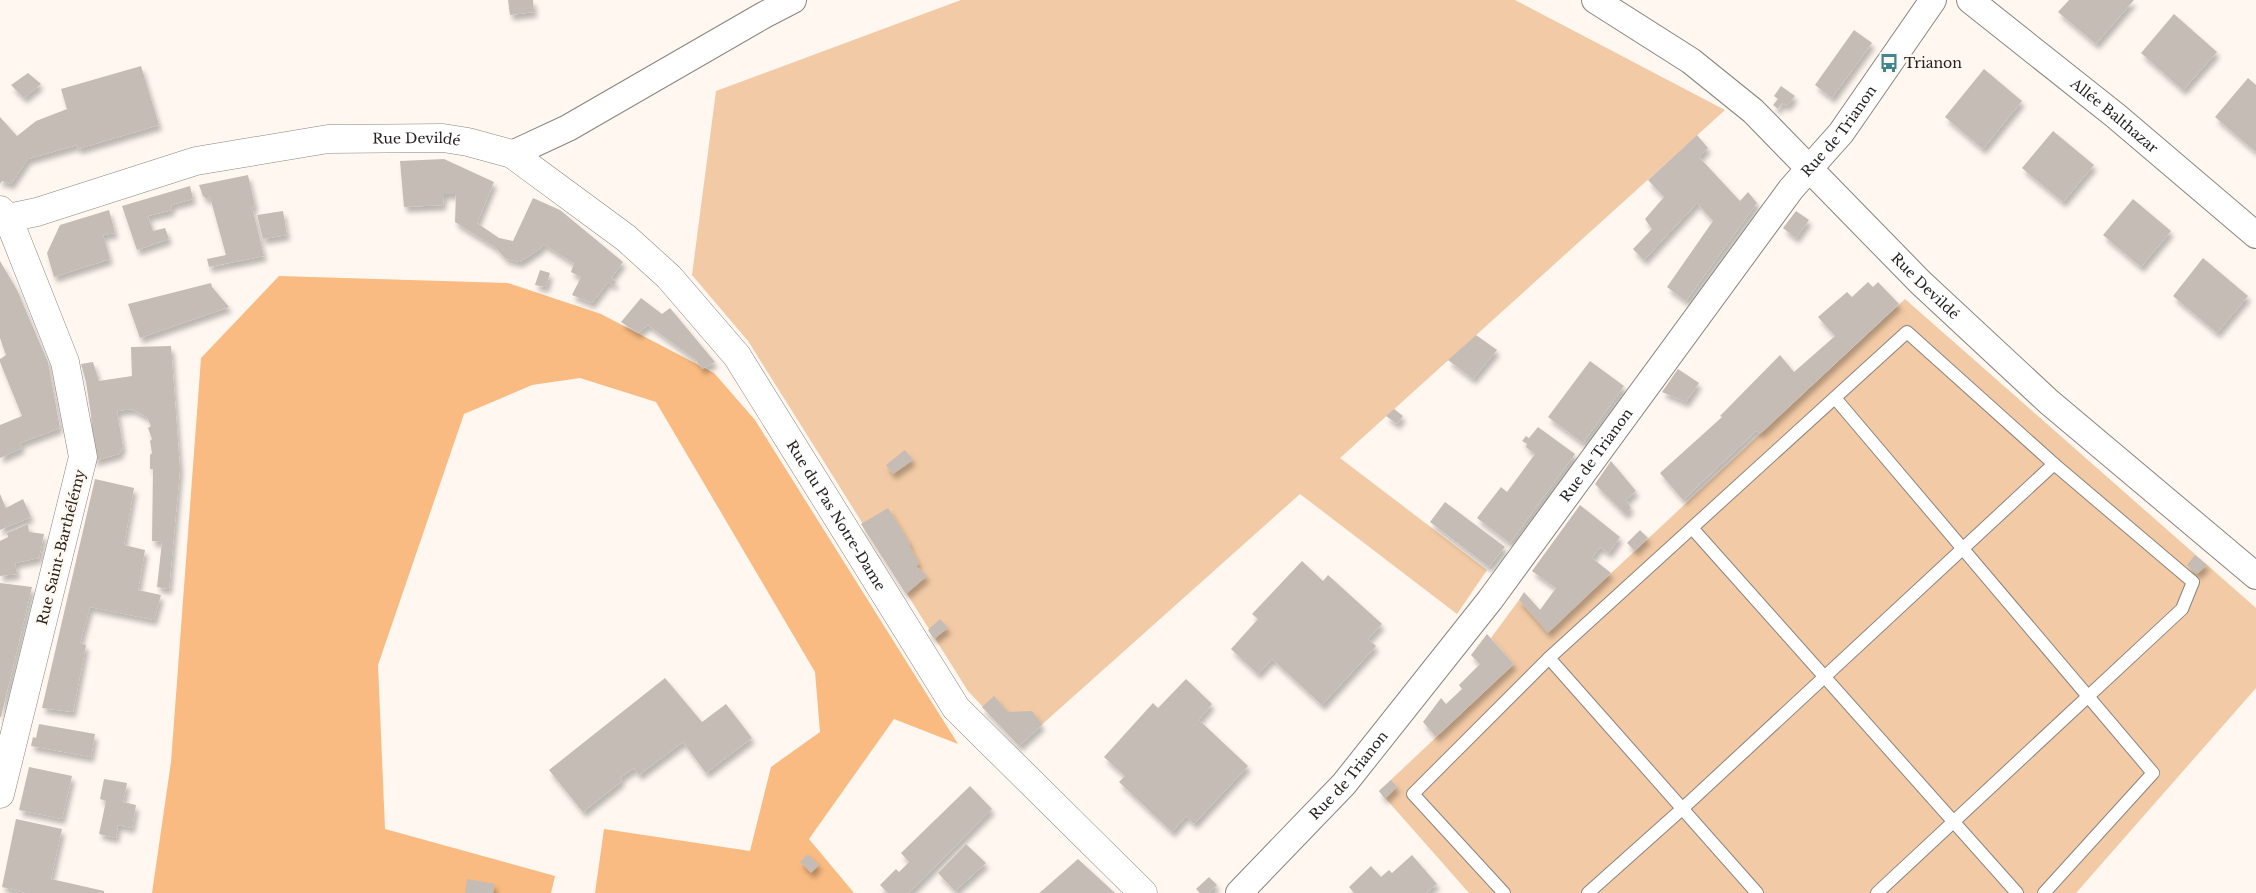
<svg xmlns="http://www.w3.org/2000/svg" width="2256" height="893" font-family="'Libre Baskerville',serif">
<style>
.green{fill:#f2caa5}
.forest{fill:#f9bb81}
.building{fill:#c4bcb5;filter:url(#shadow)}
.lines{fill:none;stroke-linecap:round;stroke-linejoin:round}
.lane-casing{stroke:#8b847e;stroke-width:14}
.street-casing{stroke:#8b847e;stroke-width:28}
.secondary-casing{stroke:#8b847e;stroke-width:29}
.lane{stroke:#fff;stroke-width:12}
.street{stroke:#fff;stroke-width:26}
.secondary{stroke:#fff;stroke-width:28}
.labels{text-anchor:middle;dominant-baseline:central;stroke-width:5;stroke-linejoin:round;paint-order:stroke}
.poi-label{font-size:14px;fill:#252220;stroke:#fff7f0;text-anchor:start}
.street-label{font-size:14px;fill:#252220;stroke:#fff7f0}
</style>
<defs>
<filter id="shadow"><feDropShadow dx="3" dy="5.5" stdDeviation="2.5" flood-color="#0004"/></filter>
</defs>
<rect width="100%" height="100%" fill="#fff7f0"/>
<g class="green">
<polygon points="961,0 1515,0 1725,110 1340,458 1487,570 1457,614 1300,494 1019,745 968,691 748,341 692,275 716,91"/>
<polygon points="1905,299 2256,608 2256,688 2076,893 1469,893 1379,791 1514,664 1491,638 1519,600 1548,632"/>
</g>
<polygon class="forest" points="279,276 508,283 601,314 714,373 755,420 958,744 894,719 809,839 854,893 595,893 604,829 750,851 771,767 820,732 815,672 656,402 580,378 532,385 464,414 378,665 385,829 555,876 551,893 152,893 171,762 201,358"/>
<g class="building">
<polygon points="508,0 533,0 534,12 510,15"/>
<polygon points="2069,0 2134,0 2096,44 2058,12"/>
<polygon points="2174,14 2217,52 2183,90 2141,53"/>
<polygon points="1854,30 1872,43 1832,98 1815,85"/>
<polygon points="141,66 159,125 78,149 77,145 28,159 11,184 2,181 0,184 0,117 17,136 36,121 67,109 61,89"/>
<polygon points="1984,69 2022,101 1983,149 1945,117"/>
<polygon points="28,73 41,84 24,98 11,85"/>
<polygon points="2248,78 2256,85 2256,152 2215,117"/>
<polygon points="1781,86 1795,96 1787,106 1782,103 1778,109 1773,105 1778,99 1774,96"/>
<polygon points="2053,131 2094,165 2063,202 2022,168"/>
<polygon points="1697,135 1708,148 1699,157 1740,201 1748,192 1757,203 1686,301 1667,287 1713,221 1697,203 1644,260 1633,249 1652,229 1645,219 1664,197 1648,180"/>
<polygon points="444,159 494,182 477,223 499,238 513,241 533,198 560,210 623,262 611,278 616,282 613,285 608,282 592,303 572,295 581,277 571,272 574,263 543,244 541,248 520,262 506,259 495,247 455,222 456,194 444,194 443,205 404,207 400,161"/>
<polygon points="248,175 255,206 252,207 264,256 209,267 207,259 226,255 210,197 207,199 203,196 199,185"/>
<polygon points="190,186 193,199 171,205 172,210 148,216 153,231 165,228 169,239 137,250 122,206"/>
<polygon points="2133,199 2171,231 2141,267 2103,235"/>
<polygon points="109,210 115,233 103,235 110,259 54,277 47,253 60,225"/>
<polygon points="283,211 287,235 263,239 257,215"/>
<polygon points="1796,211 1809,220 1796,238 1783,228"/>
<polygon points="2203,258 2248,296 2217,333 2173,296"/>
<polygon points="0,261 17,290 48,362 60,428 20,443 22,448 0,458 0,425 22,416 0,362 0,359 6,355 0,338"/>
<polygon points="540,270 550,273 546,287 535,285"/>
<polygon points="1868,282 1873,287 1878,282 1899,304 1761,433 1756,431 1683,500 1660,473 1722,417 1720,416 1780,355 1794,372 1835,336 1818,317 1847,292 1852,297"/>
<polygon points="211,283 212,287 229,307 140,338 128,304"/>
<polygon points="641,298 662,314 670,308 715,362 702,369 696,360 648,325 638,333 621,322"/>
<polygon points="1476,335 1497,350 1473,379 1448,360"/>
<polygon points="171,346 180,469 169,589 157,587 162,542 152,541 153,469 150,469 150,455 152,453 150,441 152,439 148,428 151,426 147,417 132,409 117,411 123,447 119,454 94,461 91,415 86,382 81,364 93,362 99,381 132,376 131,347"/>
<polygon points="1590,361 1624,386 1583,443 1548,417"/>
<polygon points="1678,369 1699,383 1686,402 1662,392"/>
<polygon points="1394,409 1403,416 1397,424 1386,416"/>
<polygon points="1538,427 1575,454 1510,543 1477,518 1501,487 1507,492 1535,454 1526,447 1527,444 1522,441 1526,436 1529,438"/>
<polygon points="905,450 913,460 893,474 886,465"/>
<polygon points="1611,461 1636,491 1626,500 1631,508 1625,514 1595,484"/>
<polygon points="95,479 134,488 124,545 145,550 138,590 161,595 154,620 90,607 80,643 86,645 73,712 42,708"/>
<polygon points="0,494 6,508 23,499 31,517 0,530"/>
<polygon points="1445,502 1505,547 1489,567 1430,522"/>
<polygon points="1580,505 1620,537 1609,553 1600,547 1592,558 1611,573 1548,633 1519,600 1524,592 1540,610 1556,588 1532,571"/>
<polygon points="888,508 910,544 909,545 919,564 916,566 927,576 906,594 861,524"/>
<polygon points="28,524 29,532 44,534 39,558 15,563 17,574 0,576 0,541 8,537 7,533"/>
<polygon points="1640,530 1648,538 1635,551 1627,543"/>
<polygon points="2195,555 2207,565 2197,574 2187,565"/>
<polygon points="1302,561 1323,581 1328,575 1382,624 1368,639 1376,646 1322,705 1272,659 1258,674 1231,649 1258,619 1252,614"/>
<polygon points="0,583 32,587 1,717 0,717"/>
<polygon points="940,619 948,628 934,639 928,630"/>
<polygon points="1487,634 1514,664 1436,737 1423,722 1441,698 1446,704 1462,689 1459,685 1480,664 1471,655"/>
<polygon points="665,678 702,722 726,704 752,738 706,773 683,742 639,775 634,768 620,778 622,781 583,812 549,770"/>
<polygon points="1186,679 1212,704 1199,720 1248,766 1194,824 1186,816 1172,832 1119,782 1125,776 1104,757 1153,703 1158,708"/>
<polygon points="994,696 1008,712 1032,711 1042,725 1019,746 982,707"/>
<polygon points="39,724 95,734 91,757 31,746 33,737 36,738"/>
<polygon points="29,767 72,776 62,819 19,810"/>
<polygon points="104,779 127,783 123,802 136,805 132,828 118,825 116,838 99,834 106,801 100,799"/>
<polygon points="1391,780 1397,787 1385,799 1379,791"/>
<polygon points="970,786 992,809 909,893 888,893 880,885 896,869 899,872 909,862 901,853"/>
<polygon points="16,819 62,829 51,879 104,891 104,893 26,893 2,887"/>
<polygon points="966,844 986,863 955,891 938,873"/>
<polygon points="808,854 819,865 811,873 800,862"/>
<polygon points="1412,855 1437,884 1426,893 1354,893 1349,887 1371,866 1381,877 1389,870 1392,873"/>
<polygon points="1078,859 1115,893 1039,893 1044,889"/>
<polygon points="1209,877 1217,885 1209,893 1200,893 1196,889"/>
<polygon points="467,879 495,884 493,893 465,893"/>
</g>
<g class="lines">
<g class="lane-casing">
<g id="lane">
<polyline points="1835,398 2153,773 2044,893"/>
<polyline points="1692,528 2017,893"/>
<polyline points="1549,658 1757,893"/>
<polyline points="1504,893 1413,794 1549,658 1907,332 2054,464"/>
<polyline points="1588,893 1682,809 2054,464 2193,582 2182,609 1877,893"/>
</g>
</g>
<g class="street-casing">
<g id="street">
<path id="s1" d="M 1595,0 L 1691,61 L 1753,111 L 1920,282 L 2049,402 L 2256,576"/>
<path id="s2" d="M 1970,0 L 2116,116 L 2256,235"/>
<polyline points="512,154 568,128 764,15 793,0"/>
<path id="s3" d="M 1239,893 L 1344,784 L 1490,600 L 1791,189 L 1841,133 L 1933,0"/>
</g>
</g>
<g class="secondary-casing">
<g id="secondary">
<polyline points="0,210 8,218 65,362 83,457 0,794"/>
<path id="s4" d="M 8,218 L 37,212 L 196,161 L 328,139 L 443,138 L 468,142 L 512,154 L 626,238 L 669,277 L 737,356 L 956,708 L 1143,893"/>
</g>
</g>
<use href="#lane" class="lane"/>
<use href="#street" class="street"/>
<use href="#secondary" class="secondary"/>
</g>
<defs>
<g id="bus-bare" transform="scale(1.5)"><path d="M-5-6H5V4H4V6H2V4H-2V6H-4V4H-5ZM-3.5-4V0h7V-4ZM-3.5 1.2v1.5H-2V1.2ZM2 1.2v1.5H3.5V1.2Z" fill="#418791" stroke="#fff7f0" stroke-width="2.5" paint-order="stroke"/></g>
</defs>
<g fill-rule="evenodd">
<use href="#bus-bare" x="1889" y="63"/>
</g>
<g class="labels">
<g class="poi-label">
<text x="1904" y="63">Trianon</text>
</g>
<g class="street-label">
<text stroke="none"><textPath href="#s2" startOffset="185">Allée Balthazar</textPath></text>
<text stroke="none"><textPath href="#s3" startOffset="971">Rue de Trianon</textPath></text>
<text stroke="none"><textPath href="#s4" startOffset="419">Rue Devildé</textPath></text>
<text stroke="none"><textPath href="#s1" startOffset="439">Rue Devildé</textPath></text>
<text stroke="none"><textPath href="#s3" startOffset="566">Rue de Trianon</textPath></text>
<text stroke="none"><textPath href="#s4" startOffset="1008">Rue du Pas Notre-Dame</textPath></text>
<text transform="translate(61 547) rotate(-76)">Rue Saint-Barthélémy</text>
<text stroke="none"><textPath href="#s3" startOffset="161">Rue de Trianon</textPath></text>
</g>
</g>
</svg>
